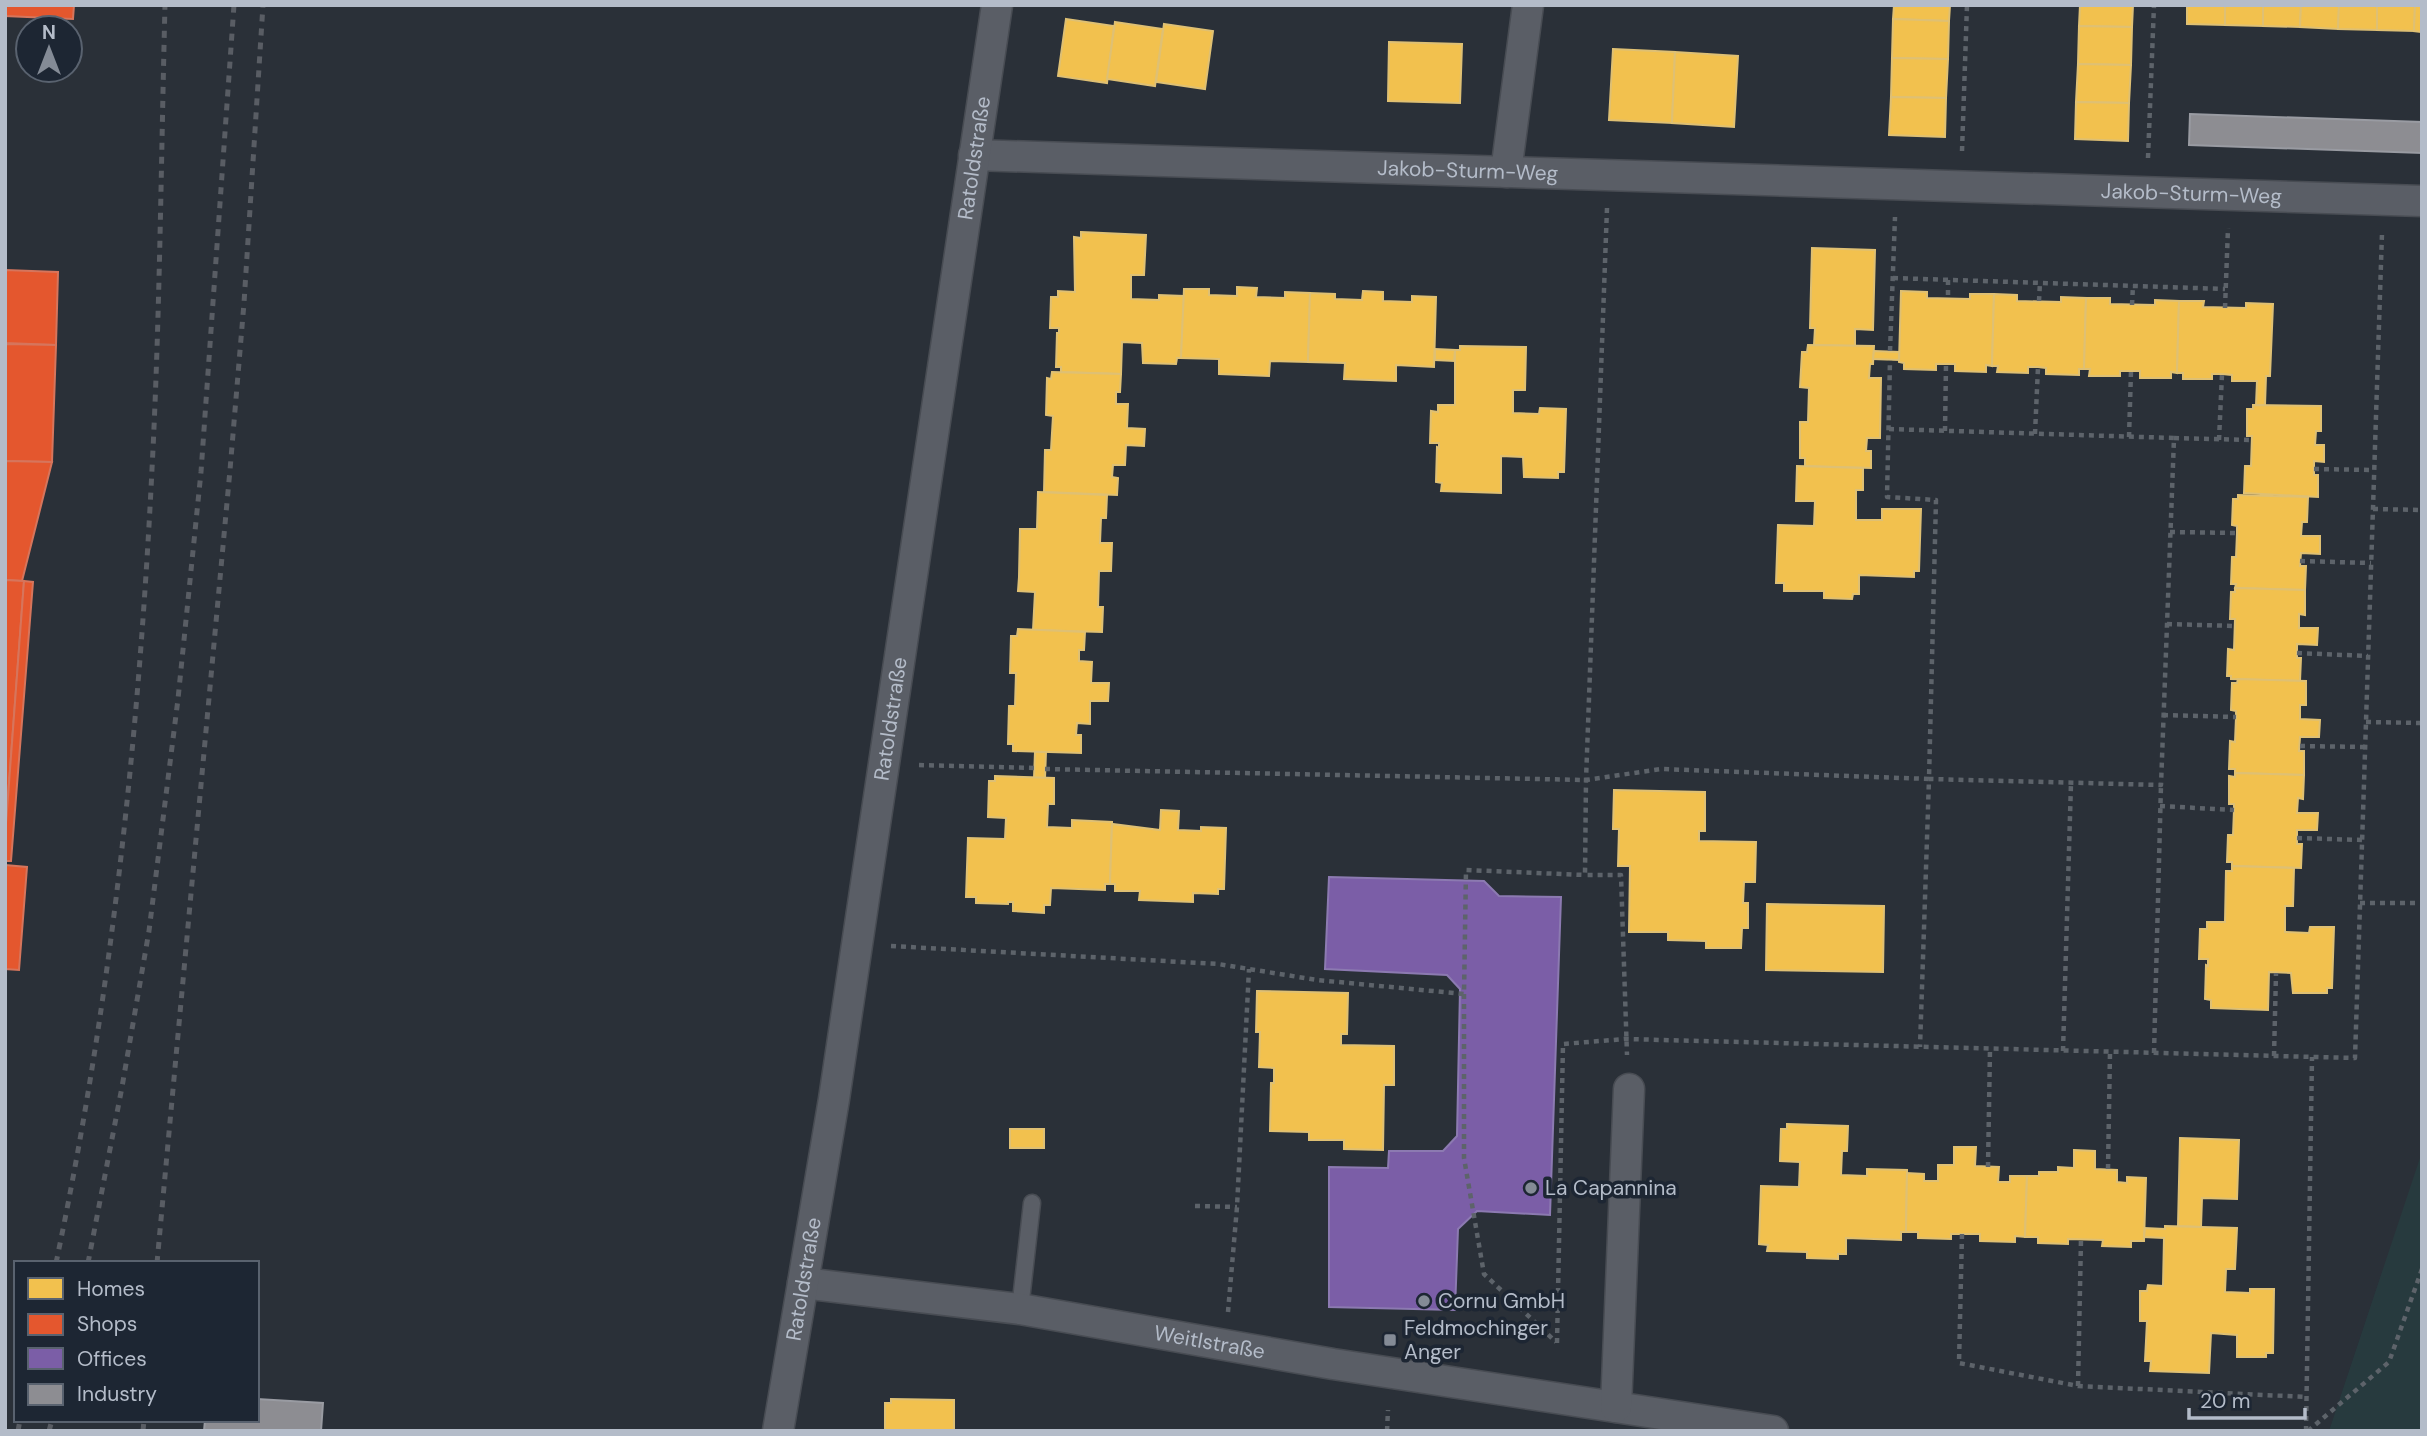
<svg xmlns="http://www.w3.org/2000/svg" width="2427" height="1436" font-family="'DM Sans',sans-serif">
<style>
.green{fill:#273a3e}
.homes{fill:#f2c14e;stroke:#dfc073;stroke-width:2}
.shops{fill:#e4572e;stroke:#d6755c;stroke-width:2}
.offices{fill:#7b5ea7;stroke:#8c7ab1;stroke-width:2}
.industry{fill:#8d8d92;stroke:#999ba2;stroke-width:2}
.lines{fill:none;stroke-linecap:round;stroke-linejoin:round}
.service-casing{stroke:#484c53;stroke-width:19}
.minor-casing{stroke:#484c53;stroke-width:33}
.path{stroke:#5d636a;stroke-width:4.5;stroke-dasharray:5 5;stroke-linecap:butt}
.service{stroke:#5a5e66;stroke-width:16}
.minor{stroke:#5a5e66;stroke-width:30}
.rail{stroke:#595d64;stroke-width:5;stroke-dasharray:7 7;stroke-linecap:butt}
.poi-dot{fill:#848b96;stroke:#1d2633;stroke-width:2.5}
.labels{text-anchor:middle;dominant-baseline:central;stroke-width:7;stroke-linejoin:round;paint-order:stroke}
.street-label{font-size:21px;fill:#b4bcc9;stroke:#1d2633}
.poi-label{font-size:21px;fill:#b4bcc9;stroke:#1d2633;text-anchor:start}
</style>
<rect width="100%" height="100%" fill="#2a3038"/>
<polygon class="green" points="2422,1152 2422,1431 2328,1431 2329,1431"/>
<g class="homes">
<polygon points="1894,5 1950,5 1949,21 1893,19"/>
<polygon points="2080,5 2133,5 2132,27 2079,26"/>
<polygon points="2187,5 2225,5 2225,25 2187,24"/>
<polygon points="2225,5 2263,5 2263,26 2225,25"/>
<polygon points="2263,5 2301,5 2300,27 2263,26"/>
<polygon points="2301,5 2339,5 2338,29 2300,27"/>
<polygon points="2339,5 2377,5 2377,30 2338,29"/>
<polygon points="2377,5 2415,5 2414,31 2377,30"/>
<polygon points="2415,5 2422,5 2422,32 2414,31"/>
<polygon points="1066,19 1114,26 1107,83 1058,76"/>
<polygon points="1893,19 1949,21 1948,59 1892,58"/>
<polygon points="1115,22 1163,29 1155,86 1107,79"/>
<polygon points="1164,24 1213,31 1205,89 1156,82"/>
<polygon points="2079,26 2132,27 2131,65 2078,64"/>
<polygon points="1389,42 1462,44 1460,103 1388,101"/>
<polygon points="1613,49 1675,52 1672,123 1609,120"/>
<polygon points="1675,52 1738,56 1734,127 1672,123"/>
<polygon points="1892,58 1948,59 1946,98 1891,97"/>
<polygon points="2078,64 2131,65 2129,103 2076,102"/>
<polygon points="1891,97 1946,98 1945,137 1889,135"/>
<polygon points="2076,102 2129,103 2128,141 2075,139"/>
<polygon points="1081,232 1146,235 1144,275 1131,275 1131,299 1159,300 1159,295 1184,296 1181,358 1177,358 1176,364 1143,363 1142,343 1122,342 1121,374 1061,372 1061,367 1056,367 1057,333 1059,333 1059,328 1050,328 1051,297 1058,297 1058,291 1075,292 1074,237 1081,238"/>
<polygon points="1812,248 1875,250 1873,330 1855,329 1855,346 1814,345 1815,328 1810,328"/>
<polygon points="1237,287 1257,288 1256,297 1285,298 1285,292 1310,293 1308,362 1270,361 1269,376 1219,374 1219,359 1181,358 1184,289 1209,289 1209,295 1237,296"/>
<polygon points="1363,291 1383,292 1383,301 1412,302 1412,296 1436,297 1434,367 1396,365 1396,381 1344,379 1345,363 1308,362 1310,293 1335,294 1335,299 1362,300"/>
<polygon points="1901,291 1927,292 1927,298 1970,299 1970,294 1994,294 1992,366 1986,365 1986,372 1955,371 1955,364 1936,364 1936,370 1904,369 1904,363 1899,362"/>
<polygon points="1994,294 2017,295 2017,301 2061,302 2061,297 2086,298 2084,369 2079,369 2079,375 2046,374 2046,368 2038,367 2028,367 2028,373 1997,372 1998,366 1992,366"/>
<polygon points="2086,298 2110,298 2110,304 2155,305 2155,300 2179,301 2177,373 2171,372 2171,378 2140,378 2140,371 2120,371 2120,376 2089,376 2090,369 2084,369"/>
<polygon points="2179,301 2204,301 2203,307 2246,308 2246,303 2273,304 2270,376 2266,376 2265,405 2256,405 2257,381 2232,381 2232,375 2222,374 2212,374 2212,379 2183,379 2183,373 2177,373"/>
<polygon points="1808,345 1874,346 1873,364 1870,364 1869,378 1881,378 1880,438 1867,438 1866,451 1871,451 1871,468 1805,466 1805,458 1800,458 1800,422 1808,422 1809,388 1800,387 1802,352 1807,352"/>
<polygon points="1460,346 1526,347 1525,390 1513,390 1513,413 1539,414 1540,408 1566,409 1564,472 1558,472 1558,478 1524,477 1523,457 1501,456 1501,493 1441,491 1442,483 1436,482 1437,447 1439,448 1439,443 1430,443 1431,411 1438,412 1438,405 1455,405 1455,350 1460,350"/>
<polygon points="1435,349 1455,350 1454,361 1435,360"/>
<polygon points="1874,351 1899,352 1899,360 1873,359"/>
<polygon points="1052,372 1121,374 1120,392 1116,392 1116,404 1128,404 1127,428 1145,429 1144,446 1126,445 1125,465 1113,465 1112,477 1118,478 1117,495 1044,492 1045,450 1051,450 1053,416 1046,415 1047,378 1051,379"/>
<polygon points="2253,405 2321,406 2321,431 2316,431 2315,445 2324,445 2324,462 2314,461 2314,475 2318,475 2318,497 2244,493 2245,466 2251,466 2252,436 2247,436 2247,409 2253,409"/>
<polygon points="1797,466 1863,468 1863,490 1856,490 1856,520 1882,520 1882,509 1921,509 1919,571 1914,571 1914,577 1859,575 1859,594 1853,594 1852,599 1824,598 1824,591 1784,591 1784,583 1776,583 1778,525 1814,526 1815,501 1796,501"/>
<polygon points="1038,492 1107,495 1106,518 1101,518 1100,543 1112,543 1111,571 1099,571 1098,607 1103,607 1102,632 1033,630 1035,592 1018,591 1019,577 1020,529 1037,529"/>
<polygon points="2238,495 2308,497 2307,522 2302,522 2301,536 2320,536 2320,554 2301,553 2300,566 2306,566 2305,590 2235,588 2236,584 2231,584 2232,557 2236,557 2237,533 2237,526 2232,525 2233,499 2238,499"/>
<polygon points="2235,588 2305,590 2305,615 2299,614 2299,628 2318,628 2317,645 2297,644 2297,658 2301,658 2300,681 2231,679 2231,676 2227,676 2228,649 2234,650 2235,619 2230,619 2231,592 2235,592"/>
<polygon points="1018,629 1085,632 1084,650 1079,650 1079,661 1092,662 1091,683 1109,683 1108,701 1090,701 1090,724 1077,723 1076,735 1081,735 1081,753 1013,751 1013,744 1008,744 1009,706 1015,706 1016,673 1010,673 1011,636 1017,636"/>
<polygon points="2238,679 2306,681 2306,705 2300,705 2300,719 2320,720 2319,737 2300,737 2299,751 2304,751 2304,775 2235,773 2235,769 2229,769 2230,741 2235,742 2236,717 2236,711 2231,710 2232,683 2237,683"/>
<polygon points="1035,752 1046,752 1045,778 1034,778"/>
<polygon points="2235,773 2304,775 2303,799 2298,798 2297,813 2318,813 2317,830 2297,830 2297,844 2302,844 2301,868 2232,866 2232,862 2227,862 2228,835 2233,835 2234,810 2234,804 2229,804 2229,776 2235,777"/>
<polygon points="995,776 1054,778 1054,804 1048,804 1047,827 1072,828 1072,820 1112,822 1110,884 1105,884 1105,890 1051,888 1050,905 1044,905 1044,913 1013,911 1013,902 1008,902 1008,904 976,903 976,897 966,897 968,838 1005,839 1006,818 988,817 989,781 995,781"/>
<polygon points="1614,790 1705,792 1705,831 1699,831 1699,841 1756,842 1755,882 1744,882 1743,903 1748,903 1748,928 1742,928 1741,948 1706,948 1706,941 1668,940 1668,932 1629,932 1630,866 1618,866 1619,829 1613,829"/>
<polygon points="1161,810 1179,811 1178,830 1201,831 1201,827 1226,828 1224,889 1218,889 1218,894 1193,893 1193,902 1139,900 1140,891 1115,891 1115,884 1110,884 1112,824 1160,830"/>
<polygon points="2232,866 2294,868 2293,906 2285,906 2285,932 2309,933 2310,927 2334,927 2332,988 2327,988 2327,993 2293,993 2291,973 2269,972 2268,1010 2211,1008 2211,1000 2205,999 2206,965 2208,966 2208,959 2199,959 2200,929 2207,929 2207,922 2225,922 2226,871 2232,871"/>
<polygon points="1767,904 1884,906 1883,972 1766,970"/>
<polygon points="1257,991 1348,993 1347,1034 1341,1034 1341,1045 1394,1046 1394,1085 1384,1085 1383,1150 1344,1149 1344,1140 1309,1140 1309,1132 1270,1131 1271,1083 1274,1083 1274,1068 1259,1067 1260,1032 1256,1032"/>
<polygon points="1787,1124 1848,1126 1847,1151 1842,1151 1841,1175 1867,1176 1867,1169 1907,1170 1906,1232 1901,1232 1901,1240 1846,1238 1846,1254 1838,1254 1838,1259 1807,1258 1807,1252 1767,1251 1768,1245 1759,1244 1761,1186 1799,1187 1800,1162 1780,1161 1781,1129 1787,1129"/>
<rect x="1010" y="1129" width="34" height="19"/>
<polygon points="2180,1138 2239,1140 2237,1199 2202,1198 2201,1227 2178,1226"/>
<polygon points="1954,1147 1976,1147 1975,1166 1999,1167 1998,1182 2010,1182 2010,1176 2027,1176 2025,1237 2015,1236 2015,1242 1980,1241 1980,1234 1951,1234 1951,1239 1918,1238 1918,1232 1906,1232 1907,1173 1924,1174 1924,1181 1938,1181 1938,1165 1954,1165"/>
<polygon points="2074,1150 2095,1151 2095,1169 2117,1170 2117,1182 2127,1183 2127,1177 2146,1178 2144,1241 2131,1241 2131,1247 2102,1246 2103,1240 2068,1239 2068,1244 2038,1243 2038,1237 2025,1237 2027,1176 2039,1176 2039,1172 2058,1172 2058,1167 2074,1168"/>
<polygon points="2165,1226 2237,1228 2235,1269 2226,1269 2225,1292 2250,1293 2250,1289 2274,1289 2273,1353 2266,1353 2266,1357 2237,1357 2237,1335 2211,1333 2209,1373 2150,1371 2151,1361 2145,1361 2147,1321 2140,1321 2140,1291 2147,1291 2148,1285 2163,1286 2164,1238 2144,1237 2145,1228 2165,1229"/>
<polygon points="891,1399 954,1400 954,1431 885,1431 885,1403 891,1403"/>
</g>
<g class="shops">
<polygon points="5,5 74,5 73,19 5,16"/>
<polygon points="5,270 58,272 56,345 5,343"/>
<polygon points="5,344 56,345 52,462 5,461"/>
<polygon points="5,461 52,462 22,581 5,580"/>
<polygon points="5,580 24,581 5,837"/>
<polygon points="24,581 33,582 11,861 5,861 5,837"/>
<polygon points="5,865 27,867 19,970 5,969"/>
</g>
<polygon class="offices" points="1329,877 1484,881 1499,896 1561,897 1550,1215 1477,1211 1458,1229 1455,1310 1329,1307 1329,1167 1388,1168 1389,1151 1443,1151 1457,1136 1460,989 1447,975 1325,969"/>
<g class="industry">
<polygon points="2190,114 2422,122 2422,153 2189,145"/>
<polygon points="257,1399 323,1403 321,1431 204,1431 205,1420 257,1420"/>
</g>
<g class="lines">
<g class="service-casing">
<polyline id="service" points="1020,1309 1032,1203"/>
</g>
<g class="minor-casing">
<g id="minor">
<path id="s1" d="M 974,155 L 2422,201"/>
<polyline points="1506,172 1528,5"/>
<path id="s2" d="M 803,1283 L 1020,1309 L 1333,1364 L 1773,1431"/>
<polyline points="1616,1407 1629,1089"/>
<path id="s3" d="M 778,1431 L 834,1099 L 997,5"/>
</g>
</g>
<g class="path">
<polyline points="1962,151 1967,5"/>
<polyline points="2148,158 2154,5"/>
<polyline points="1607,208 1586,780 1585,875 1621,875 1627,1055"/>
<polyline points="1893,278 2225,289"/>
<polyline points="1948,280 1948,298"/>
<polyline points="2039,301 2040,282"/>
<polyline points="2132,305 2133,285"/>
<polyline points="2225,308 2228,228"/>
<polyline points="1890,351 1895,217"/>
<polyline points="1889,429 2174,438 2161,785 1929,779 1920,1047"/>
<polyline points="1945,431 1946,364"/>
<polyline points="2035,434 2038,367"/>
<polyline points="2129,437 2131,371"/>
<polyline points="2174,438 2252,440"/>
<polyline points="2219,440 2222,374"/>
<polyline points="2314,469 2374,470"/>
<polyline points="2373,509 2422,510"/>
<polyline points="2170,532 2237,533"/>
<polyline points="2300,561 2371,563"/>
<polyline points="2167,624 2235,626"/>
<polyline points="2297,653 2368,656"/>
<polyline points="2163,715 2236,717"/>
<polyline points="2366,722 2422,723"/>
<polyline points="2300,746 2365,747"/>
<polyline points="919,765 1034,768"/>
<polyline points="1045,769 1586,780 1661,769 1929,779 1936,500 1887,497 1890,360"/>
<polyline points="2160,806 2234,810"/>
<polyline points="2297,838 2362,840"/>
<polyline points="2360,903 2422,903"/>
<polyline points="891,946 1218,964 1317,980 1464,994 1466,870 1585,875"/>
<polyline points="1464,994 1464,1158 1484,1274 1556,1342"/>
<polyline points="2063,1051 2071,783"/>
<polyline points="2154,1053 2161,785"/>
<polyline points="2274,1056 2276,973"/>
<polyline points="1988,1167 1990,1049"/>
<polyline points="2108,1169 2110,1052"/>
<polyline points="1195,1206 1237,1207"/>
<polyline points="1962,1234 1959,1363 2078,1386 2306,1397"/>
<polyline points="1228,1312 1237,1207 1249,969"/>
<polyline points="1557,1343 1563,1044 1625,1039 2355,1058 2382,233"/>
<polyline points="2078,1386 2081,1239"/>
<polyline points="1387,1431 1388,1410"/>
<polyline points="2306,1431 2312,1057"/>
<polyline points="2308,1431 2389,1362 2422,1269"/>
</g>
<use href="#service" class="service"/>
<use href="#minor" class="minor"/>
<g class="rail">
<path d="M 56,1263 C 111,1002 139,734 152,469 C 160,315 161,160 165,5"/>
<polyline points="88,1263 122,1087 149,931 178,699 201,472 234,5"/>
<polyline points="157,1263 230,470 244,303 263,5"/>
<polyline points="18,1431 20,1420"/>
<polyline points="49,1431 52,1420"/>
<polyline points="143,1431 144,1420"/>
</g>
</g>
<g class="poi-dot">
<circle cx="1531" cy="1188" r="7"/>
<circle cx="1424" cy="1301" r="7"/>
<rect x="1383" y="1333" width="14" height="14" rx="3.5"/>
</g>
<g class="labels">
<g class="street-label">
<text stroke="none"><textPath href="#s3" startOffset="1288">Ratoldstraße</textPath></text>
<text stroke="none"><textPath href="#s1" startOffset="494">Jakob-Sturm-Weg</textPath></text>
<text stroke="none"><textPath href="#s1" startOffset="1218">Jakob-Sturm-Weg</textPath></text>
<text stroke="none"><textPath href="#s3" startOffset="721">Ratoldstraße</textPath></text>
<text stroke="none"><textPath href="#s3" startOffset="154">Ratoldstraße</textPath></text>
<text stroke="none"><textPath href="#s2" startOffset="411">Weitlstraße</textPath></text>
</g>
<g class="poi-label">
<text x="1545" y="1188">La Capannina</text>
<text x="1438" y="1301">Cornu GmbH</text>
<text x="1404" y="1328">Feldmochinger<tspan x="1404" dy="24">Anger</tspan></text>
</g>
</g>
<rect width="2427" height="1436" fill="none" stroke="#b4bcc9" stroke-width="14"/>
<rect x="14" y="1261" width="245" height="161" fill="#1d2633" stroke="#59626f" stroke-width="2"/>
<rect x="28" y="1278" width="35" height="21" fill="#f2c14e" stroke="#59626f" stroke-width="2"/>
<text x="77" y="1296" font-size="21" fill="#b4bcc9">Homes</text>
<rect x="28" y="1314" width="35" height="21" fill="#e4572e" stroke="#59626f" stroke-width="2"/>
<text x="77" y="1331" font-size="21" fill="#b4bcc9">Shops</text>
<rect x="28" y="1348" width="35" height="21" fill="#7b5ea7" stroke="#59626f" stroke-width="2"/>
<text x="77" y="1366" font-size="21" fill="#b4bcc9">Offices</text>
<rect x="28" y="1384" width="35" height="21" fill="#8d8d92" stroke="#59626f" stroke-width="2"/>
<text x="77" y="1401" font-size="21" fill="#b4bcc9">Industry</text>
<g transform="translate(49 49)"><circle r="33" fill="#1d2633" stroke="#59626f" stroke-width="2"/>
<path d="M0-5L12 26L0 18L-12 26Z" fill="#848b96"/>
<text y="-10" font-size="19" font-weight="bold" text-anchor="middle" fill="#b4bcc9">N</text>
</g>
<path d="M2189 1408v10h116v-10" fill="none" stroke="#b4bcc9" stroke-width="3.5"/>
<text x="2200" y="1408" font-size="21" fill="#b4bcc9" stroke="#1d2633" stroke-width="5" paint-order="stroke">20 m</text>
</svg>
